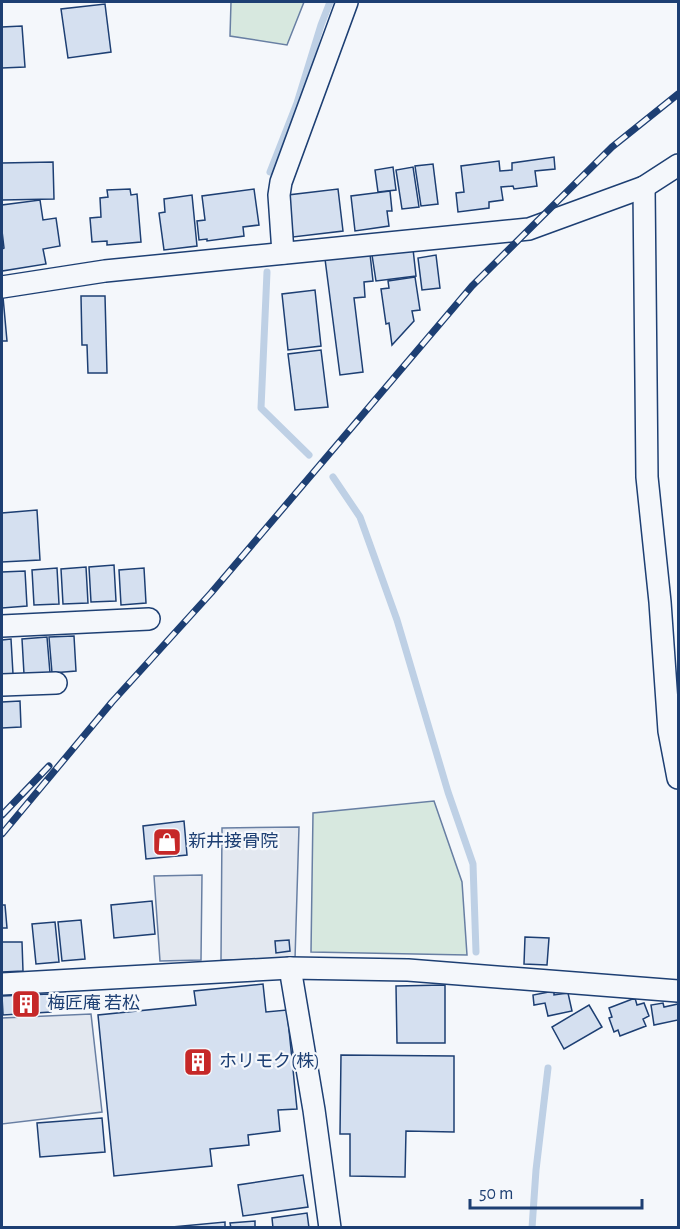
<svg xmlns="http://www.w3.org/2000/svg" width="680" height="1229" font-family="'Alegreya Sans','Noto Sans JP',sans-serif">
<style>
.green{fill:#d7e8df;stroke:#687fa3;stroke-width:1.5}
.parking{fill:#e3e8f0;stroke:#687fa3;stroke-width:1.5}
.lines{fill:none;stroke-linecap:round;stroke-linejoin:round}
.stream{stroke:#bed0e5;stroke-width:7}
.building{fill:#d5e0f0;stroke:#1d3f73;stroke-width:1.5}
.street-casing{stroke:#1d3f73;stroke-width:24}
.street{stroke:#f4f7fb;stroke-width:21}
.rail-casing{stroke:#1d3f73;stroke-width:7}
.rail{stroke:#f4f7fb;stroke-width:4.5;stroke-dasharray:14;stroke-linecap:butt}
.labels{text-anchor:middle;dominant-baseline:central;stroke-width:4.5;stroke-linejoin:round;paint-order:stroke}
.poi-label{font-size:18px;fill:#1d3f73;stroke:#f4f7fb;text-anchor:start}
</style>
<rect width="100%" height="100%" fill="#f4f7fb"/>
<g class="green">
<polygon points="231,2 304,2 287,45 230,36"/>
<polygon points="434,801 462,882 467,955 311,952 313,813"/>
</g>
<g class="parking">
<polygon points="299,827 295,959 221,960 222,828"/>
<polygon points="202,875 201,960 160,961 154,876"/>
<polygon points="91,1014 102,1112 2,1124 2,1018"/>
</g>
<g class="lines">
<g class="stream">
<polyline points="270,172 297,103 321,25 330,2"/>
<polyline points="267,272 261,408 309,455"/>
<polyline points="333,477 360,517 397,620 448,792 473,864 476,952"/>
<polyline points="532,1228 536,1170 548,1068"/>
</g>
</g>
<g class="building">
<polygon points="105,4 111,52 68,58 61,9"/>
<polygon points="22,26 25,67 2,68 2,27"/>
<polygon points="554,157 555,169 535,171 537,186 514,189 513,186 501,187 503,200 489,202 489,208 458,212 456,193 464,192 461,166 499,161 500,171 512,170 512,163"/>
<polygon points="53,162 54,199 2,200 2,163"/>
<polygon points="433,164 438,204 421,206 415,166"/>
<polygon points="393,167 396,190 378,192 375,170"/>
<polygon points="413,167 419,207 402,209 396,170"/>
<polygon points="130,189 131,195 137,194 141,242 107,245 107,241 92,242 90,218 101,217 100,198 108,197 107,190"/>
<polygon points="254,189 259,225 243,227 244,236 207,241 207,239 199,240 197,221 205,220 202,196"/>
<polygon points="338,189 343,231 293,237 288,195"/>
<polygon points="390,191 392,211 387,211 389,226 355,231 351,196"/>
<polygon points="192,195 197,246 164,250 159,213 165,212 164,199"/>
<polygon points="40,200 43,220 56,218 60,246 43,249 46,264 2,271 2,249 4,248 2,231 2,205"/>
<polygon points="413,249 416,276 376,281 372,255"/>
<polygon points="370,254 373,281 364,282 365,297 354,298 363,372 340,375 325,259"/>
<polygon points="436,255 440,288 422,290 418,258"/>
<polygon points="415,277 420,310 412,311 414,321 392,345 389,323 386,324 381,289 389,288 388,281"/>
<polygon points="315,290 321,346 288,350 282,294"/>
<polygon points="81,296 105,296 107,373 88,373 87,345 82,345"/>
<polygon points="2,297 3,297 7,341 2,341"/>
<polygon points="321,350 328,407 295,410 288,354"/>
<polygon points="37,510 40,560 2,562 2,513"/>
<polygon points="114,565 116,601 91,602 89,567"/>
<polygon points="86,567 88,603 63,604 61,569"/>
<polygon points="57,568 59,604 34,605 32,570"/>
<polygon points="144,568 146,603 121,605 119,570"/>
<polygon points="25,571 27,606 2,608 2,572"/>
<polygon points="74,636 76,671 52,673 49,637"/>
<polygon points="47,637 50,673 24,674 22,639"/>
<polygon points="11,639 13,674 2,675 2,640"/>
<polygon points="20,701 21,727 2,728 2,702"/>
<polygon points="184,821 187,855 146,859 143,826"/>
<polygon points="152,901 155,934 114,938 111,905"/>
<polygon points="2,905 5,905 7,928 2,928"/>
<polygon points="81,920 85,959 62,961 58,922"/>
<polygon points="55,922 59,962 36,964 32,924"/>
<polygon points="525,937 549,938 547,965 524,964"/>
<polygon points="289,940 290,951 276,953 275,941"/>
<polygon points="2,942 22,942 23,971 2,972"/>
<polygon points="263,984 266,1012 287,1010 297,1109 278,1110 280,1131 248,1135 249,1145 210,1149 212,1166 114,1176 98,1015 196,1005 194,991"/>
<polygon points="445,985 445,1043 397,1043 396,986"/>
<polygon points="554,991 554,995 568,993 572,1011 548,1016 545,1003 534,1005 533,995"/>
<polygon points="50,994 51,1012 3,1015 2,996"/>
<polygon points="635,998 637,1005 644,1003 649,1016 643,1019 646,1026 620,1036 618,1030 614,1032 609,1018 612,1017 609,1008"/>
<polygon points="663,1003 664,1007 678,1004 678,1020 654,1025 651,1005"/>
<polygon points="589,1005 602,1027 564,1049 552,1027"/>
<polygon points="341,1055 454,1056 454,1132 406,1131 405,1177 350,1176 350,1134 340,1134"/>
<polygon points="102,1118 105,1152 40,1157 37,1123"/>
<polygon points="303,1175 308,1207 243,1216 238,1185"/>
<polygon points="307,1213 309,1228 273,1228 272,1218"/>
<polygon points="255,1221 255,1228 231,1228 230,1223"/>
<polygon points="225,1222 225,1228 161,1228"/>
</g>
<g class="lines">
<g class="street-casing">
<g id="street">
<polyline points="644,187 647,477 660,602 669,731 678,778"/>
<polyline points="283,253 279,195 281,182 347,2"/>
<polyline points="2,287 105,271 529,229 644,187 678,165"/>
<polyline points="2,626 149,619"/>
<polyline points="2,685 56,683"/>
<polyline points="290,968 314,1110 330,1228"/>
<polyline points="2,984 290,968 408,970 678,991"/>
</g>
</g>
<use href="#street" class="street"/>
<g class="rail-casing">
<g id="rail">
<polyline points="2,815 49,766"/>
<polyline points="2,834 112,702 211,593 472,286 612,147 678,94"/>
</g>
</g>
<use href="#rail" class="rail"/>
</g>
<defs>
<g id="shop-square" transform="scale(1.5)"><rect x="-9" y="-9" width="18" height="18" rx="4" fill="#c62828" stroke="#f4f7fb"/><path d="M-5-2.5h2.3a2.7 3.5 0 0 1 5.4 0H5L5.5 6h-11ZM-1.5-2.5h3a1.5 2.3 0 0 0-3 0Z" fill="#fff"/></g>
<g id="building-square" transform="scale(1.5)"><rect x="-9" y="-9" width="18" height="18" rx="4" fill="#c62828" stroke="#f4f7fb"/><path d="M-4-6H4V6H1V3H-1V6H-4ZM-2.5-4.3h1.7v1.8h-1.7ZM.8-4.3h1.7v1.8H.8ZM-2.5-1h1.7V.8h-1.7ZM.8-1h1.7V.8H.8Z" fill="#fff"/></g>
</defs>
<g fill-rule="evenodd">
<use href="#shop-square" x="167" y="842"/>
<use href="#building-square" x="26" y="1004"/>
<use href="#building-square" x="198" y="1062"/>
</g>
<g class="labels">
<g class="poi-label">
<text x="188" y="842">新井接骨院</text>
<text x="47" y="1004">梅匠庵 若松</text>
<text x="219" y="1062">ホリモク(株)</text>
</g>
</g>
<rect width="680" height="1229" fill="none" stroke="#1d3f73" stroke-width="6"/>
<path d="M470 1199v9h172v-9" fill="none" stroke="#1d3f73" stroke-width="3"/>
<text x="479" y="1199" font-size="18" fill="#1d3f73" stroke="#f4f7fb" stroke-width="4.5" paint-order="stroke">50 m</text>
</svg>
